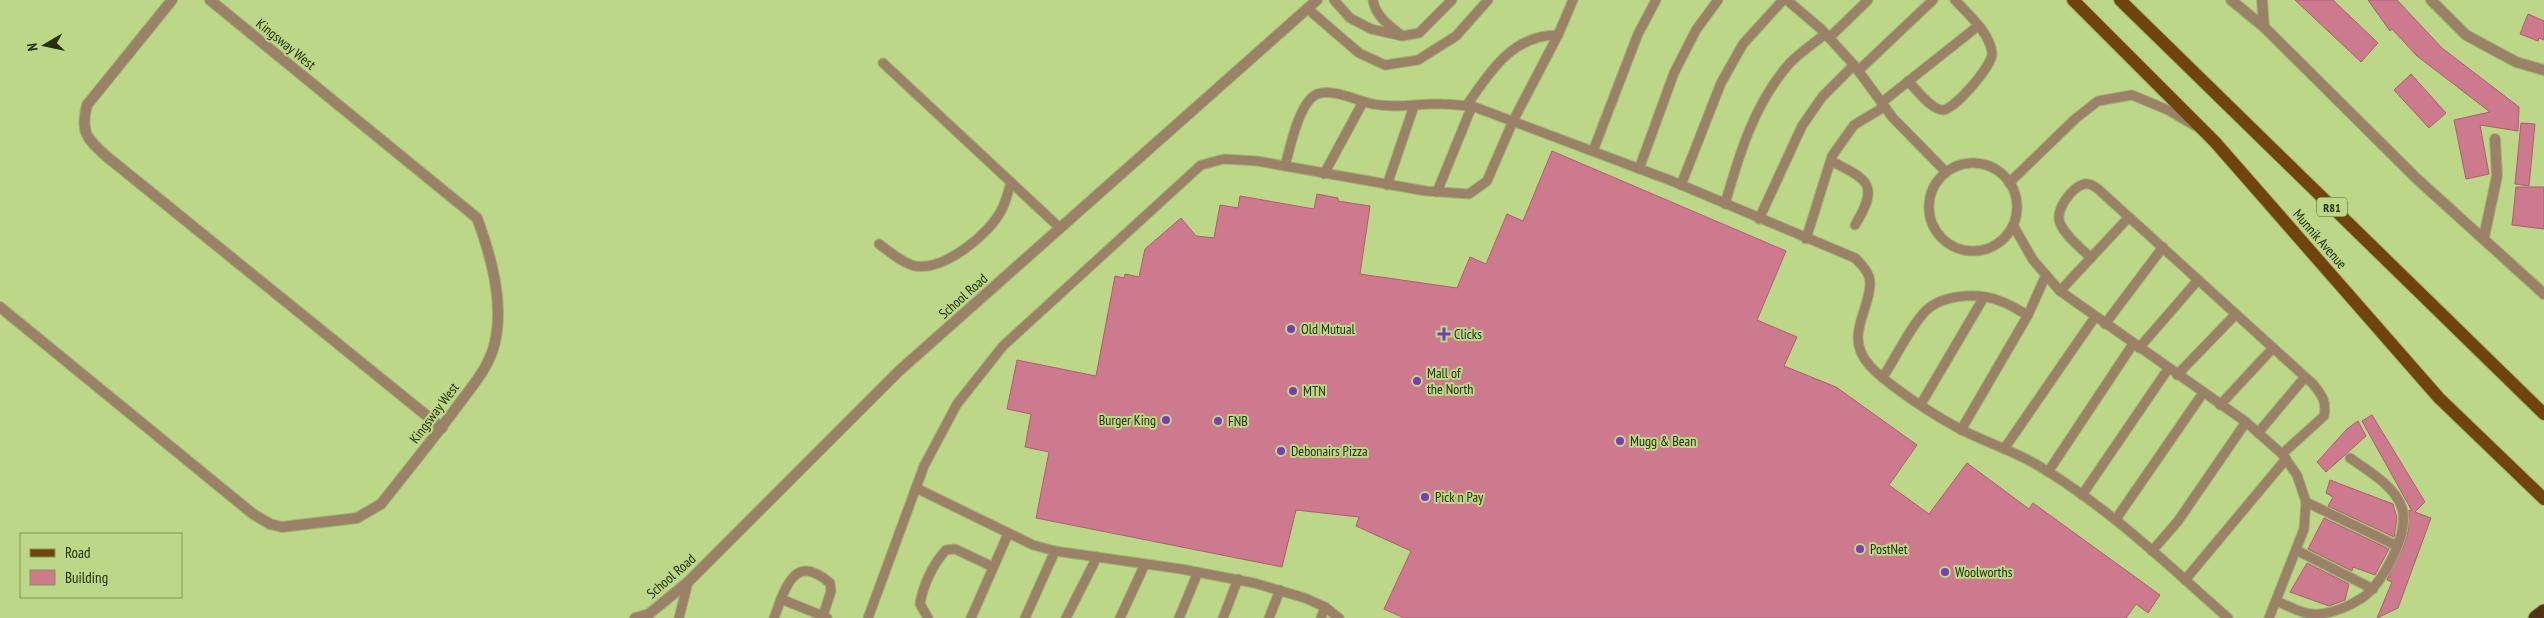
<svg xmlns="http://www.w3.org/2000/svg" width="2544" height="618" font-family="'PT Sans Narrow',sans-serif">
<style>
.building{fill:#cd7a8f;stroke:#ad5d73}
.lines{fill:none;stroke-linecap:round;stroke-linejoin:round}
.service-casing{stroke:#9fb571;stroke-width:11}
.minor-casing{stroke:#9fb571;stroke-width:12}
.primary-casing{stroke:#9fb571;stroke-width:14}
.motorway-casing{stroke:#9fb571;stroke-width:17}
.service{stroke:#9c8169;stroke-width:9}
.minor{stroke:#9c8169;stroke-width:10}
.primary{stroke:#71430d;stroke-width:12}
.motorway{stroke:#533414;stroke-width:15}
.poi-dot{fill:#793eb4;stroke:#bdd789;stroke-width:2}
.labels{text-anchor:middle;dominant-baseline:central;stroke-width:4;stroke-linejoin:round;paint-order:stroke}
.shield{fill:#bdd789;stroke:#536134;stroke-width:1}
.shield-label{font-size:12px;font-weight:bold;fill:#262f0f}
.street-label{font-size:14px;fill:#262f0f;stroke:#bdd789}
.poi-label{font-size:14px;fill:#262f0f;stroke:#bdd789;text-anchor:start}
</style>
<rect width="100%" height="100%" fill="#bdd789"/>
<g class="building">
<polygon points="2295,0 2333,0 2378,43 2361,62"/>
<polygon points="2368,0 2397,0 2442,48 2519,107 2518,131 2480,125 2489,174 2466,179 2454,120 2490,112 2417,56 2392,29 2390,31"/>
<polygon points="2528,14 2544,21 2544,40 2539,38 2538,41 2520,34"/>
<polygon points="2411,74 2446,113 2429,128 2394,90"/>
<polygon points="2521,123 2535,124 2529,186 2515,184"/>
<polygon points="1552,151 1786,251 1757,320 1797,337 1784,366 1836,387 1917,445 1889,485 1929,514 1967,463 2029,509 2033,503 2160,595 2148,613 2136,604 2126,618 1404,618 1384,609 1411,551 1356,526 1359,517 1296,510 1282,567 1036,518 1049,452 1025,447 1031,414 1007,409 1017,360 1096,376 1115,276 1124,278 1125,274 1139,277 1145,249 1181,218 1196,236 1214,238 1220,205 1238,208 1240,196 1314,209 1317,194 1338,198 1338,201 1370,206 1360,274 1457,288 1470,257 1486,264 1507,214 1523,221"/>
<polygon points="2516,187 2544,187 2544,229 2512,225"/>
<polygon points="2372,415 2425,502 2415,512 2431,518 2398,608 2377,618 2392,582 2387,580 2404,545 2408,531 2409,510 2412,511 2362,421"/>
<polygon points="2358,421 2366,436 2326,472 2317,462 2347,429"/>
<polygon points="2330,480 2393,504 2397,518 2394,537 2328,506 2333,497 2326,493"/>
<polygon points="2324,518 2389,549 2375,575 2353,567 2352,571 2308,549"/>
<polygon points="2307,563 2349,584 2345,600 2329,606 2290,592"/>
</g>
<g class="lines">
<g class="service-casing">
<g id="service">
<polyline points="1334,0 1350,18 1371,29 1402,36 1419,33 1452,0"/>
<path d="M 1373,0 C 1375,15 1388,25 1400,34"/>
<polyline points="1787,0 1821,29 1854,65 1893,118 1946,172"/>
<polyline points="1308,9 1359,53 1385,65 1418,60 1456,36 1488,0"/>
<polyline points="1829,38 1868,0"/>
<polyline points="883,63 1060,228"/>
<polyline points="1858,71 1933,0"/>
<path d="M 1908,81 C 1916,89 1931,110 1943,110 C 1955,109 1993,65 1992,53 C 1990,33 1968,14 1955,0"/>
<polyline points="1881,103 1978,26"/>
<path d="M 1466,106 C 1491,72 1511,35 1558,35"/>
<polyline points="1593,151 1638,34 1656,0"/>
<path d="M 1831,161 C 1868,180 1880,184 1855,225"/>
<circle cx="1973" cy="207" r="44"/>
<path d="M 1285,166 C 1290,148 1299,102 1317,94 C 1333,88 1357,101 1373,104 C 1396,109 1419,103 1442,104 C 1452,104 1462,106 1472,106 L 1672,181 L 1855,258 C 1862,265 1870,273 1870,283 C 1870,312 1843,336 1870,366 C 1890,387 1938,418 1964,431 C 1988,443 2016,452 2039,466 C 2109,508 2168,565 2228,618"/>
<polyline points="1639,169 1674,73 1696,30 1718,0"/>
<polyline points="1324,174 1363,102"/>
<polyline points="2009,183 2075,119 2098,101 2132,95 2168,110 2195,126"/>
<polyline points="1387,185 1414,106"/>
<polyline points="1681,185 1721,83 1743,44 1783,0"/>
<polyline points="1437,192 1472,106"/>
<path d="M 1725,204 C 1739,155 1754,104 1789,64 C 1799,53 1813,44 1825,34"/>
<polyline points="1759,219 1802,126 1822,97 1854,65"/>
<polyline points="2013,225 2033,260 2060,291 2246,422 2282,454 2297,475 2306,502 2304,529 2269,618"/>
<polyline points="1806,239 1832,156 1854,125 1884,107"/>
<path d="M 879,244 C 890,252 902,263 915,266 C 944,271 990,234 1002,209 C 1006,201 1008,192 1011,183"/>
<path d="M 2091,258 C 2081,248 2065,236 2060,223 C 2055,210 2071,188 2084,184 C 2090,183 2094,186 2098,189 L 2313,384 C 2322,395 2327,402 2324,416 L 2282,454"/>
<polyline points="2060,291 2129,217"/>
<polyline points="2105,324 2163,247"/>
<polyline points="2139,348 2198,280"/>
<polyline points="2177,375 2236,314"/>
<path d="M 1883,377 C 1896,357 1907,333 1922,315 C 1938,294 1977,292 2000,301 C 2010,304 2019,311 2028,315"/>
<polyline points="1921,404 1984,297"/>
<polyline points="2220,405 2273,348"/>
<polyline points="1961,430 2028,315 2046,275"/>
<polyline points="2258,433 2305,377"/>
<polyline points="2004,449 2095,317"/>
<polyline points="2048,472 2133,344"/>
<polyline points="916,488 1033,545 1055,551 1181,569 1254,583 1305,598 1325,607 1339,618"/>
<polyline points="2082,495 2168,369"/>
<polyline points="2306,502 2397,546"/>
<polyline points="2116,519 2203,393"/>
<polyline points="2296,550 2373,589"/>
<polyline points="2152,551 2178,521 2246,422"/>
<polyline points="2185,580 2286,459"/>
<path d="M 781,599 C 792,571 804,561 830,583 L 831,591 L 823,616 L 827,618"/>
<path d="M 2276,601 C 2289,606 2305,616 2319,614 C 2333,613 2350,606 2362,598 C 2383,584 2410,532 2402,508 C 2395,486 2367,470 2350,458"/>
<polyline points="679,618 688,582"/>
<polyline points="774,618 781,599 823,616 822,618"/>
<polyline points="868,618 924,466 957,404 1003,346 1201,165 1224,159 1257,161 1426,191 1469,194 1487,181 1513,121 1558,35 1573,0"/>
<path d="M 928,618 L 920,604 C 923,585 933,564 946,550 L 955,549 L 993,567"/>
<polyline points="971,618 1008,534"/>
<polyline points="1025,618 1055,551"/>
<polyline points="1066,618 1097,557"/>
<polyline points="1120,618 1145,564"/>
<polyline points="1179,618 1198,572"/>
<polyline points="1223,618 1238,579"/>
<polyline points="1269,618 1280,590"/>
<polyline points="1321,618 1325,607"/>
</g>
</g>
<g class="minor-casing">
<g id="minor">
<path d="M 172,0 L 87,105 C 80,132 87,139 106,156 L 442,428"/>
<polyline points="2231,0 2264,27 2416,178 2544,294"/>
<polyline points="2262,0 2264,27"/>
<polyline points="2431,0 2466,35 2516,62 2544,70"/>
<polyline points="2484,237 2497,176 2495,139"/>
<path d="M 0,307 L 253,514 L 270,524 L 282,527 L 357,518 L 381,504 C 407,471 434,438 459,404 C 473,385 490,366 495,342 C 504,302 491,256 477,218 L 210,0"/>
<polyline points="635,618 649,614 688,582 899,371 1317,0"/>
</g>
</g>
<g class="primary-casing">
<g id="primary">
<polyline points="2073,0 2215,142 2439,398 2544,499"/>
<polyline points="2120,0 2544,414"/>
</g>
</g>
<g class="motorway-casing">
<polyline id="motorway" points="2536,618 2544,612"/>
</g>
<use href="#service" class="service"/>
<use href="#minor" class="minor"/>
<use href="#primary" class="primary"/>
<use href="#motorway" class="motorway"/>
</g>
<g class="poi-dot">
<circle cx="1291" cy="329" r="5"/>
<path d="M1441.5 326.5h5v5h5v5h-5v5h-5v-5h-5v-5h5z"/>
<circle cx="1417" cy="381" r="5"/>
<circle cx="1293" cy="391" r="5"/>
<circle cx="1166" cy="420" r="5"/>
<circle cx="1218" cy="421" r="5"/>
<circle cx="1620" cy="441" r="5"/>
<circle cx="1281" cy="451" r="5"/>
<circle cx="1425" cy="497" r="5"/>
<circle cx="1860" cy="549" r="5"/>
<circle cx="1945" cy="572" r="5"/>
</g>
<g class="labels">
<rect class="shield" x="2317" y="197.5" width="30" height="19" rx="4"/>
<g class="shield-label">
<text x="2332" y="207">R81</text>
</g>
<g class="street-label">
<text transform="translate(286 44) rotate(39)">Kingsway West</text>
<text transform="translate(2320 239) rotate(49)">Munnik Avenue</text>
<text transform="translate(963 296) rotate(-42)">School Road</text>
<text transform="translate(434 413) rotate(-53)">Kingsway West</text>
<text transform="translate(671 576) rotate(-41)">School Road</text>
</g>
<g class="poi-label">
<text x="1301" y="329">Old Mutual</text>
<text x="1454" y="334">Clicks</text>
<text x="1427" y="373">Mall of<tspan x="1427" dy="16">the North</tspan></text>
<text x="1303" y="391">MTN</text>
<text x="1156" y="420" text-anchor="end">Burger King</text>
<text x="1228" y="421">FNB</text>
<text x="1630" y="441">Mugg &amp; Bean</text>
<text x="1291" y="451">Debonairs Pizza</text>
<text x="1435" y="497">Pick n Pay</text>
<text x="1870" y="549">PostNet</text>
<text x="1955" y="572">Woolworths</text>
</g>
</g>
<rect x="20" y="533" width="162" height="65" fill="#bdd789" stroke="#819458"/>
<rect x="30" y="549" width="25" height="8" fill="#71430d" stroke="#819458"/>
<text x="65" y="558" font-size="15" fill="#262f0f">Road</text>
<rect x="30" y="570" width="25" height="15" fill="#cd7a8f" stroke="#819458"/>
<text x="65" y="583" font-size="15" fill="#262f0f">Building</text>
<g transform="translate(45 45) rotate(261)" stroke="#bdd789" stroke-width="4" paint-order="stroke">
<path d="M0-4L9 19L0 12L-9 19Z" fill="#262f0f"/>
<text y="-8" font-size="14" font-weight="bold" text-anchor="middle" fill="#262f0f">N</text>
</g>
</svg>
